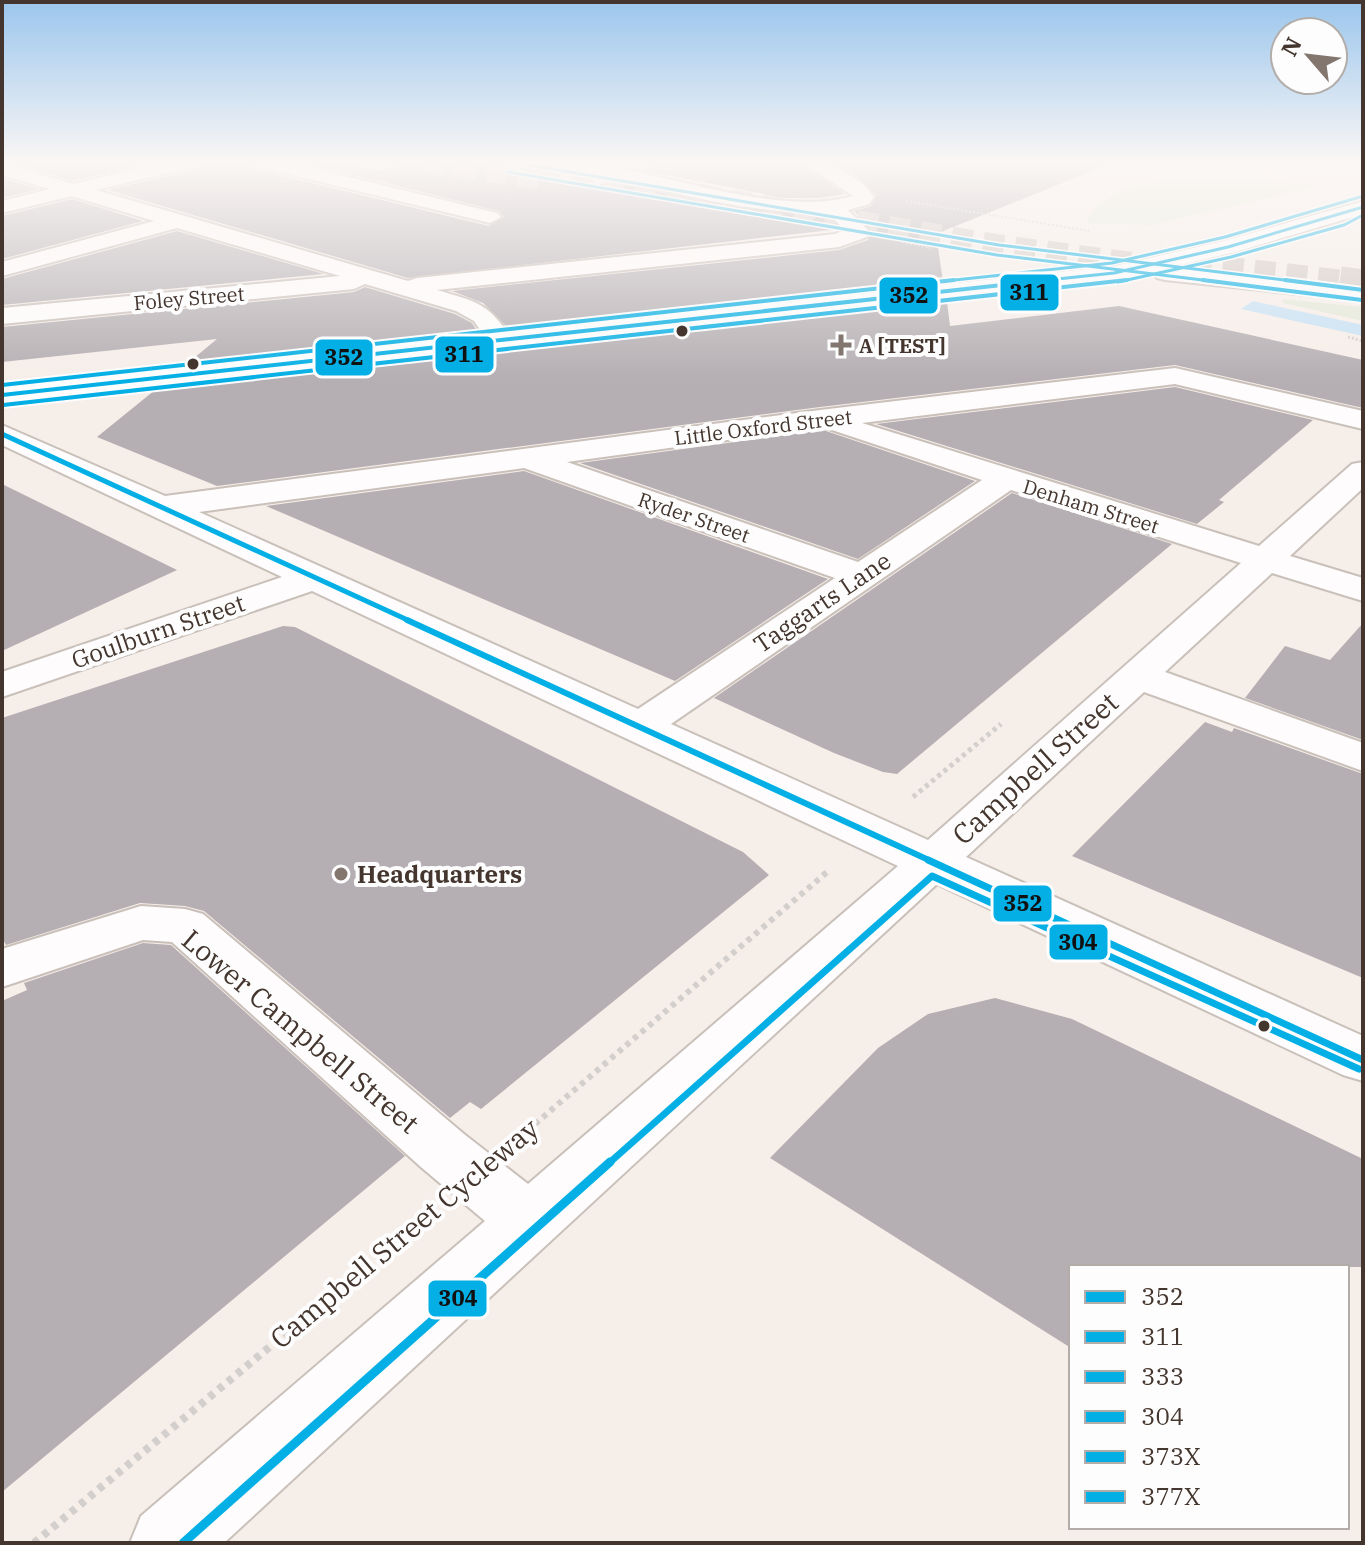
<svg xmlns="http://www.w3.org/2000/svg" width="1365" height="1545" font-family="'IBM Plex Serif',serif">
<style>
.green{fill:#e4e8d8}
.water{fill:#c7e1f4}
.building{fill:#b5afb3}
.lines{fill:none;stroke-linecap:round;stroke-linejoin:round}
.highway-tunnel-far1{stroke:#d2c9c4;stroke-width:21;stroke-dasharray:21 11;stroke-linecap:butt}
.highway-tunnel{stroke:#d2c9c4;stroke-width:27;stroke-dasharray:27 13;stroke-linecap:butt}
.minor-casing{stroke:#c9c0ba;stroke-width:4}
.major-casing{stroke:#c9c0ba;stroke-width:4}
.path-far4{stroke:#d3cfcd;stroke-width:2;stroke-dasharray:2 2;stroke-linecap:butt}
.path-far3{stroke:#d3cfcd;stroke-width:3;stroke-dasharray:2 2;stroke-linecap:butt}
.path-far2{stroke:#d3cfcd;stroke-width:5;stroke-dasharray:4 4;stroke-linecap:butt}
.path-far1{stroke:#d3cfcd;stroke-width:6;stroke-dasharray:5 5;stroke-linecap:butt}
.path{stroke:#d3cfcd;stroke-width:8;stroke-dasharray:6 6;stroke-linecap:butt}
.minor{fill:#fefcfc;fill-rule:evenodd}
.major{fill:#fefcfc;fill-rule:evenodd}
.bus-1-far4-casing{stroke:#fdfdfd;stroke-width:6}
.bus-1-far3-casing{stroke:#fdfdfd;stroke-width:8}
.bus-1-far2-casing{stroke:#fdfdfd;stroke-width:10}
.bus-1-far1-casing{stroke:#fdfdfd;stroke-width:12}
.bus-1-casing{stroke:#fdfdfd;stroke-width:13}
.bus-2-far1-casing{stroke:#fdfdfd;stroke-width:6}
.bus-2-casing{stroke:#fdfdfd;stroke-width:8}
.bus-3-far1-casing{stroke:#fdfdfd;stroke-width:6}
.bus-3-casing{stroke:#fdfdfd;stroke-width:8}
.bus-4-far1-casing{stroke:#fdfdfd;stroke-width:13}
.bus-4-casing{stroke:#fdfdfd;stroke-width:15}
.bus-5-far1-casing{stroke:#fdfdfd;stroke-width:6}
.bus-5-casing{stroke:#fdfdfd;stroke-width:8}
.bus-6-far1-casing{stroke:#fdfdfd;stroke-width:6}
.bus-6-casing{stroke:#fdfdfd;stroke-width:8}
.bus-1-far4{stroke:#03afe5;stroke-width:3}
.bus-1-far3{stroke:#03afe5;stroke-width:4}
.bus-1-far2{stroke:#03afe5;stroke-width:5}
.bus-1-far1{stroke:#03afe5;stroke-width:6}
.bus-1{stroke:#03afe5;stroke-width:7}
.bus-2-far1{stroke:#03afe5;stroke-width:3}
.bus-2{stroke:#03afe5;stroke-width:4}
.bus-3-far1{stroke:#03afe5;stroke-width:3}
.bus-3{stroke:#03afe5;stroke-width:4}
.bus-4-far1{stroke:#03afe5;stroke-width:7}
.bus-4{stroke:#03afe5;stroke-width:9}
.bus-5-far1{stroke:#03afe5;stroke-width:3}
.bus-5{stroke:#03afe5;stroke-width:4}
.bus-6-far1{stroke:#03afe5;stroke-width:3}
.bus-6{stroke:#03afe5;stroke-width:4}
.bus-dot{fill:#44362e;stroke:#fdfdfd;stroke-width:3}
.poi-dot{fill:#82766f;stroke:#fdfdfd;stroke-width:3}
.labels{text-anchor:middle;dominant-baseline:central;stroke-width:8;stroke-linejoin:round;paint-order:stroke}
.far-street-label{font-size:20px;fill:#44362e;stroke:#fdfdfd}
.far-poi-label{font-size:20px;font-weight:bold;fill:#44362e;stroke:#fdfdfd;text-anchor:start}
.street-label{font-size:24px;fill:#44362e;stroke:#fdfdfd}
.poi-label{font-size:24px;font-weight:bold;fill:#44362e;stroke:#fdfdfd;text-anchor:start}
.near-street-label{font-size:28px;fill:#44362e;stroke:#fdfdfd}
.line-badge{stroke:#fdfdfd;stroke-width:3}
.pale-badge-label{font-size:22px;text-anchor:middle;font-weight:bold;fill:#111}
</style>
<rect width="100%" height="100%" fill="#f6eee9"/>
<g class="green">
<path d="M 1228,179 L 1322,185 L 1153,225 L 1086,223 C 1109,176 1182,180 1228,179 Z"/>
<polygon points="1282,299 1363,307 1363,321 1283,303"/>
</g>
<polygon class="water" points="1253,301 1363,325 1363,336 1241,309"/>
<g class="building">
<polygon points="10,162 150,162 73,181"/>
<polygon points="201,162 250,162 254,169 489,226 504,217 499,211 301,162 345,162 380,171 412,162 474,162 595,186 609,181 728,207 826,216 840,229 408,278 108,190 197,169"/>
<polygon points="664,162 800,162 845,194 819,198 784,198 641,170"/>
<polygon points="827,162 1109,164 936,234 943,281 508,328 483,303 452,291 839,250 868,240 872,230 854,211 871,206 876,195 853,173"/>
<polygon points="2,178 39,189 2,198"/>
<polygon points="72,199 143,221 2,259 2,216"/>
<polygon points="177,231 324,274 2,305 2,279"/>
<polygon points="365,287 455,314 472,323 478,332 188,363 217,339 2,362 2,327 354,292"/>
<polygon points="947,302 950,326 1119,306 1363,360 1363,408 1175,365 820,407 217,486 97,437 155,390"/>
<polygon points="1175,387 1313,420 1219,500 1224,502 1197,524 876,424"/>
<polygon points="823,430 975,481 858,559 580,463"/>
<polygon points="524,471 828,579 675,681 266,506"/>
<polygon points="2,484 177,570 2,651"/>
<polygon points="1012,493 1172,544 897,774 883,772 834,753 714,698"/>
<polygon points="1363,623 1363,740 1245,698 1285,646 1330,660"/>
<polygon points="283,626 295,627 743,852 769,875 481,1109 470,1102 450,1118 204,911 185,906 140,903 6,945 2,938 2,718"/>
<polygon points="1205,722 1232,732 1234,728 1363,774 1363,978 1072,856"/>
<polygon points="143,943 171,945 405,1156 2,1492 2,1001 27,990 24,983"/>
<polygon points="995,998 1072,1019 1363,1159 1363,1267 1071,1267 1071,1348 770,1158 878,1048 928,1014"/>
</g>
<g class="lines">
<g class="highway-tunnel-far1">
<polyline points="423,162 539,179"/>
<polyline points="510,162 999,245 1190,270"/>
<polyline points="1159,259 1357,282"/>
</g>
<polyline class="highway-tunnel" points="1340,280 1363,283"/>
<g class="minor-casing">
<g id="minor">
<path d="M 164,162 L 198,162 L 196,166 L 96,190 L 408,281 L 417,278 L 835,234 L 845,230 L 827,213 C 740,214 652,187 567,168 L 558,162 C 648,162 768,220 853,196 L 803,162 C 829,162 858,174 874,197 L 869,204 L 848,210 L 870,232 L 867,237 L 839,247 L 437,290 C 478,302 488,303 513,340 L 509,346 L 491,346 L 474,321 L 456,311 L 365,284 L 354,289 L 2,324 L 2,308 L 340,276 L 177,228 L 2,276 L 2,262 L 154,221 L 72,196 L 2,213 L 2,201 L 50,189 L 2,175 L 2,163 L 73,184 Z"/>
<polygon points="253,162 287,162 497,213 501,217 490,223 255,166"/>
<path d="M 1175,368 L 1363,411 L 1363,429 L 1175,384 L 862,423 L 1259,546 L 1352,464 L 1363,462 L 1363,488 L 1290,556 L 1363,578 L 1363,601 L 1272,573 L 1165,672 L 1363,743 L 1363,771 L 1144,692 L 966,857 L 1363,1036 L 1363,1081 L 1343,1075 L 937,884 L 224,1543 L 130,1543 L 141,1516 L 485,1221 L 422,1168 L 172,942 L 143,940 L 2,987 L 2,949 L 141,906 L 185,909 L 203,914 L 464,1134 L 528,1184 L 898,866 L 312,591 L 2,697 L 2,672 L 282,577 L 2,445 L 2,425 L 165,496 L 820,410 ZM 823,427 L 982,480 L 858,562 L 567,462 ZM 524,468 L 835,578 L 638,709 L 199,512 ZM 1011,490 L 1241,563 L 928,840 L 671,724 Z"/>
</g>
</g>
<g class="major-casing">
<polygon id="major" points="1363,201 1363,214 1236,252 1172,267 1363,287 1363,301 1165,280 1157,278 1155,271 1114,280 2,404 2,386 1114,266 1223,241"/>
</g>
<g class="path-far4">
<polyline points="906,201 1089,231"/>
<polyline points="902,242 931,248"/>
</g>
<polyline class="path-far3" points="1348,337 1363,341"/>
<polyline class="path-far2" points="913,797 1001,724"/>
<polyline class="path-far1" points="520,1137 827,872"/>
<polyline class="path" points="34,1543 427,1216"/>
<use href="#minor" class="minor"/>
<use href="#major" class="major"/>
<g class="bus-1-far4-casing">
<polyline id="bus-1-far4" points="1029,282 1114,273 1228,247 1363,207"/>
</g>
<g class="bus-1-far3-casing">
<polyline id="bus-1-far3" points="2,395 1047,280"/>
</g>
<g class="bus-1-far2-casing">
<polyline id="bus-1-far2" points="2,434 412,622"/>
</g>
<g class="bus-1-far1-casing">
<polyline id="bus-1-far1" points="407,620 933,862"/>
</g>
<g class="bus-1-casing">
<polyline id="bus-1" points="928,860 1363,1060"/>
</g>
<g class="bus-2-far1-casing">
<polyline id="bus-2-far1" points="1118,282 1231,257 1344,225 1363,215"/>
</g>
<g class="bus-2-casing">
<polyline id="bus-2" points="3,405 1127,280"/>
</g>
<g class="bus-3-far1-casing">
<polyline id="bus-3-far1" points="936,282 1112,263 1225,237 1360,197"/>
</g>
<g class="bus-3-casing">
<polyline id="bus-3" points="2,385 954,280"/>
</g>
<g class="bus-4-far1-casing">
<polyline id="bus-4-far1" points="608,1164 932,876 1359,1069"/>
</g>
<g class="bus-4-casing">
<polyline id="bus-4" points="183,1543 610,1162"/>
</g>
<g class="bus-5-far1-casing">
<polyline id="bus-5-far1" points="511,162 999,245 1301,282"/>
</g>
<g class="bus-5-casing">
<polyline id="bus-5" points="1285,280 1363,290"/>
</g>
<g class="bus-6-far1-casing">
<polyline id="bus-6-far1" points="508,172 997,255 1219,282"/>
</g>
<g class="bus-6-casing">
<polyline id="bus-6" points="1203,280 1362,300"/>
</g>
<use href="#bus-1-far4" class="bus-1-far4"/>
<use href="#bus-1-far3" class="bus-1-far3"/>
<use href="#bus-1-far2" class="bus-1-far2"/>
<use href="#bus-1-far1" class="bus-1-far1"/>
<use href="#bus-1" class="bus-1"/>
<use href="#bus-2-far1" class="bus-2-far1"/>
<use href="#bus-2" class="bus-2"/>
<use href="#bus-3-far1" class="bus-3-far1"/>
<use href="#bus-3" class="bus-3"/>
<use href="#bus-4-far1" class="bus-4-far1"/>
<use href="#bus-4" class="bus-4"/>
<use href="#bus-5-far1" class="bus-5-far1"/>
<use href="#bus-5" class="bus-5"/>
<use href="#bus-6-far1" class="bus-6-far1"/>
<use href="#bus-6" class="bus-6"/>
</g>
<linearGradient id="sky" x2="0" y2="1"><stop stop-color="#9bc6ed"/><stop offset="0.43" stop-color="#fbf7f5"/><stop offset="1" stop-color="#fbf7f5" stop-opacity="0"/></linearGradient>
<rect width="1365" height="379" fill="url(#sky)"/>
<g class="bus-dot">
<circle cx="682" cy="331" r="7"/>
<circle cx="193" cy="364" r="7"/>
<circle cx="1264" cy="1026" r="7"/>
</g>
<g class="poi-dot">
<path d="M837 333h8v8h8v8h-8v8h-8v-8h-8v-8h8z"/>
<circle cx="341" cy="874" r="8"/>
</g>
<g class="labels">
<g class="far-street-label">
<text transform="translate(189 298) rotate(-5)">Foley Street</text>
<text transform="translate(763 427) rotate(-7)">Little Oxford Street</text>
<text transform="translate(1091 506) rotate(17)">Denham Street</text>
<text transform="translate(694 517) rotate(19)">Ryder Street</text>
</g>
<g class="far-poi-label">
<text x="859" y="345">A [TEST]</text>
</g>
<g class="street-label">
<text transform="translate(822 602) rotate(-34)">Taggarts Lane</text>
<text transform="translate(158 631) rotate(-19)">Goulburn Street</text>
</g>
<g class="poi-label">
<text x="357" y="874">Headquarters</text>
</g>
<g class="near-street-label">
<text transform="translate(1035 768) rotate(-42)">Campbell Street</text>
<text transform="translate(301 1031) rotate(40)">Lower Campbell Street</text>
<text transform="translate(404 1233) rotate(-40)">Campbell Street Cycleway</text>
</g>
</g>
<g class="line-badge">
<rect x="999" y="273" width="61" height="39" rx="8" fill="#03afe5"/>
<rect x="878" y="276" width="61" height="39" rx="8" fill="#03afe5"/>
<rect x="434" y="335" width="61" height="39" rx="8" fill="#03afe5"/>
<rect x="314" y="338" width="60" height="39" rx="8" fill="#03afe5"/>
<rect x="992" y="884" width="61" height="39" rx="8" fill="#03afe5"/>
<rect x="1048" y="923" width="61" height="38" rx="8" fill="#03afe5"/>
<rect x="427" y="1279" width="61" height="39" rx="8" fill="#03afe5"/>
</g>
<g class="pale-badge-label">
<text x="1029" y="300">311</text>
<text x="909" y="303">352</text>
<text x="464" y="362">311</text>
<text x="344" y="365">352</text>
<text x="1023" y="911">352</text>
<text x="1078" y="950">304</text>
<text x="458" y="1306">304</text>
</g>
<rect width="1365" height="1545" fill="none" stroke="#44362e" stroke-width="8"/>
<rect x="1069" y="1265" width="280" height="264" fill="#fdfdfd" stroke="#b3adaa" stroke-width="2"/>
<rect x="1085" y="1291" width="40" height="12" fill="#03afe5" stroke="#b3adaa" stroke-width="2"/>
<text x="1141" y="1305" font-size="24" fill="#44362e">352</text>
<rect x="1085" y="1331" width="40" height="12" fill="#03afe5" stroke="#b3adaa" stroke-width="2"/>
<text x="1141" y="1345" font-size="24" fill="#44362e">311</text>
<rect x="1085" y="1371" width="40" height="12" fill="#03afe5" stroke="#b3adaa" stroke-width="2"/>
<text x="1141" y="1385" font-size="24" fill="#44362e">333</text>
<rect x="1085" y="1411" width="40" height="12" fill="#03afe5" stroke="#b3adaa" stroke-width="2"/>
<text x="1141" y="1425" font-size="24" fill="#44362e">304</text>
<rect x="1085" y="1451" width="40" height="12" fill="#03afe5" stroke="#b3adaa" stroke-width="2"/>
<text x="1141" y="1465" font-size="24" fill="#44362e">373X</text>
<rect x="1085" y="1491" width="40" height="12" fill="#03afe5" stroke="#b3adaa" stroke-width="2"/>
<text x="1141" y="1505" font-size="24" fill="#44362e">377X</text>
<g transform="translate(1309 56) rotate(298)"><circle r="38" fill="#fdfdfd" stroke="#b3adaa" stroke-width="2"/>
<path d="M0-6L14 30L0 20L-14 30Z" fill="#82766f"/>
<text y="-12" font-size="22" font-weight="bold" text-anchor="middle" fill="#44362e">N</text>
</g>
</svg>
